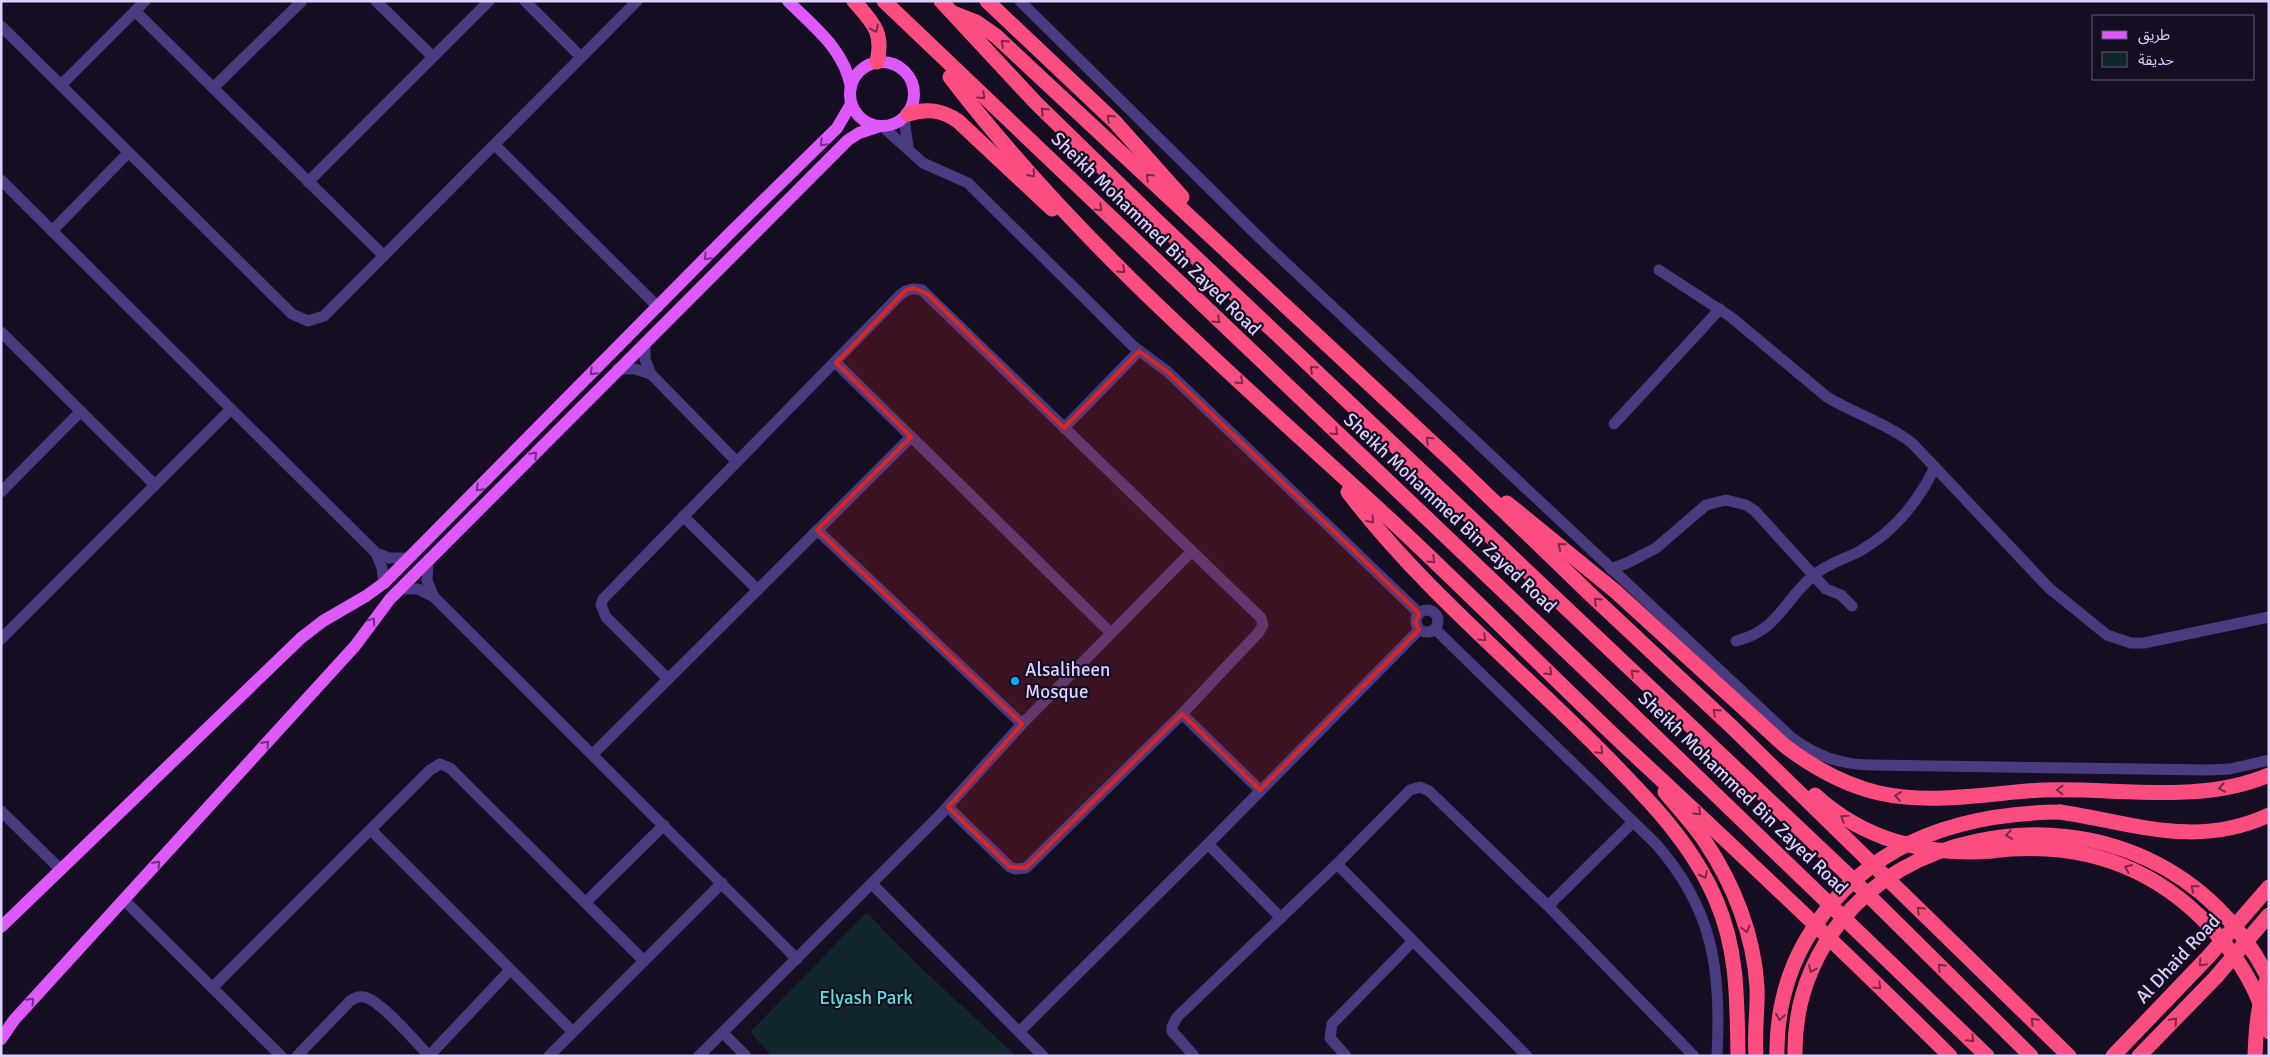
<svg xmlns="http://www.w3.org/2000/svg" width="2270" height="1057" font-family="Signika,'Noto Sans Arabic',sans-serif">
<style>
.green{fill:#11272b}
.lines{fill:none;stroke-linecap:round;stroke-linejoin:round}
.minor{stroke:#4a3a80;stroke-width:11}
.major{stroke:#dd59fc;stroke-width:12}
.highway{stroke:#fb4d80;stroke-width:15}
.highway-bridge{stroke:#fb4d80;stroke-width:15}
.oneway{stroke:#7c2a4c}
.oneway2{stroke:#6f3084}
.marked{fill:#d62828;fill-opacity:0.2;stroke:#d62828;stroke-width:4;stroke-linejoin:round}
.poi-dot{fill:#05aff4;stroke:#150e22;stroke-width:2}
.labels{text-anchor:middle;dominant-baseline:central;stroke-width:4.5;stroke-linejoin:round;paint-order:stroke}
.street-label{font-size:19px;fill:#ddcffe;stroke:#150e22}
.poi-label{font-size:19px;fill:#ddcffe;stroke:#150e22;text-anchor:start}
.park-label{font-size:19px;fill:#5ddcd5;stroke:#150e22}
</style>
<rect width="100%" height="100%" fill="#150e22"/>
<polygon class="green" points="865,914 868,914 917,964 1016,1056 772,1056 750,1032"/>
<g class="lines">
<g class="minor">
<polyline points="376,1 433,57"/>
<polyline points="525,1 581,57"/>
<path d="M 1020,1 L 1271,249 L 1792,738 C 1816,756 1839,764 1870,765 L 2208,770 L 2230,769 L 2269,760"/>
<polyline points="135,11 384,256"/>
<polyline points="1,26 292,314 308,321 324,316 637,1"/>
<polyline points="61,85 145,1"/>
<polyline points="213,88 302,1"/>
<polyline points="904,118 908,147"/>
<polyline points="882,126 923,163 968,183 1133,346 1168,372 1419,613"/>
<polyline points="495,145 658,307"/>
<polyline points="1,180 376,553 389,558 409,558"/>
<polyline points="308,182 489,1"/>
<polyline points="52,231 128,153"/>
<path d="M 1659,270 L 1731,317 L 1827,397 C 1855,414 1886,423 1912,443 L 2049,588 L 2107,635 L 2131,643 L 2144,643 L 2269,617"/>
<polyline points="1,332 155,485"/>
<polyline points="645,343 645,359 651,374 736,461"/>
<polyline points="836,363 1111,633"/>
<polyline points="618,369 635,369 651,374"/>
<polyline points="1614,424 1720,309"/>
<polyline points="1064,428 1139,351"/>
<polyline points="1,492 81,411"/>
<polyline points="683,516 758,590"/>
<polyline points="817,530 1022,724"/>
<polyline points="376,553 382,568 384,583"/>
<polyline points="428,563 427,581 434,597"/>
<polyline points="1611,569 1627,563 1656,548 1706,505 1726,500 1746,505 1755,511 1826,589 1841,595 1852,606"/>
<polyline points="400,589 418,589 434,597 797,959"/>
<circle cx="1427" cy="621" r="11"/>
<path d="M 1435,629 L 1655,843 C 1714,909 1721,970 1717,1056"/>
<polyline points="1,639 231,409"/>
<path d="M 1736,641 C 1779,630 1783,601 1813,576 C 1826,564 1845,559 1860,551 C 1895,531 1918,502 1935,467"/>
<path d="M 668,679 L 606,617 L 601,605 L 603,599 L 900,295 C 907,289 912,288 922,290 L 1261,618 L 1263,625 L 1259,632 L 1182,714 L 1026,868 L 1015,869 L 1010,867 L 948,807"/>
<polyline points="1182,714 1260,790"/>
<polyline points="593,754 911,437"/>
<polyline points="1,811 61,870"/>
<polyline points="371,830 573,1032"/>
<polyline points="1208,844 1281,918"/>
<polyline points="1337,864 1527,1056"/>
<polyline points="872,884 1043,1056"/>
<polyline points="124,900 281,1056"/>
<polyline points="585,903 664,825"/>
<polyline points="1548,906 1633,822"/>
<polyline points="212,988 430,770 440,764 450,768 644,961"/>
<polyline points="1019,1032 1208,844 1419,630"/>
<polyline points="723,1033 746,1056"/>
<path d="M 297,1056 L 350,1001 C 354,998 359,996 364,997 C 379,999 417,1043 429,1056"/>
<polyline points="429,1056 510,970"/>
<polyline points="549,1056 722,883"/>
<polyline points="699,1056 938,817 1022,724 1192,551"/>
<polyline points="1194,1056 1172,1031 1172,1027 1177,1017 1337,864 1410,790 1420,787 1429,791 1548,906 1694,1056"/>
<polyline points="1346,1056 1330,1038 1332,1024 1413,941"/>
</g>
<g class="major">
<path d="M 788,1 C 814,27 844,49 851,87"/>
<circle cx="882" cy="94" r="32"/>
<polyline points="1,927 301,638 323,621 366,596 384,583 729,234 837,128 851,104"/>
<polyline points="1,1039 14,1020 355,646 390,599 848,140 859,133 880,126"/>
</g>
<g class="highway">
<path d="M 854,1 C 873,23 884,32 877,62"/>
<polyline points="884,1 1604,687 1987,1056"/>
<polyline points="941,1 1036,103 1154,218 1846,873 2031,1056"/>
<polyline points="987,1 1115,122 1182,197"/>
<polyline points="953,13 976,22 996,36 1453,462 1592,596 1732,727 2069,1056"/>
<path d="M 950,77 C 1078,245 1242,383 1396,525 C 1473,597 1547,672 1624,745 C 1734,847 1843,950 1950,1056"/>
<path d="M 908,114 C 927,108 942,110 958,121 L 1052,209"/>
<path d="M 1348,492 C 1421,588 1516,665 1601,751 C 1645,796 1691,841 1716,900 C 1738,950 1737,1002 1738,1056"/>
<path d="M 1507,503 L 1615,591 L 1785,746 C 1814,768 1844,785 1879,793 C 1932,805 1989,793 2043,790 C 2117,787 2198,805 2269,775"/>
<path d="M 1665,792 C 1679,809 1694,825 1706,843 C 1734,885 1754,936 1757,987 C 1758,1010 1754,1033 1756,1056"/>
<path d="M 1815,795 C 1864,840 1926,856 1991,851"/>
<path d="M 2060,812 C 2134,823 2196,849 2269,815"/>
<polyline points="2113,1056 2208,957 2269,887"/>
<polyline points="2139,1056 2215,978 2269,915"/>
<path d="M 2255,1056 C 2256,1027 2258,1001 2269,974"/>
</g>
<g class="highway-bridge">
<path d="M 1991,851 C 2082,840 2160,867 2220,938 C 2243,965 2261,997 2269,1032"/>
<path d="M 1777,1056 C 1776,1016 1786,974 1806,940 C 1861,845 1955,813 2060,812"/>
<path d="M 1795,1056 C 1794,1007 1810,961 1840,922 C 1875,879 1923,852 1977,841 C 2098,816 2213,868 2269,979"/>
</g>
</g>
<defs><path id="oneway-chevron" d="M-2-3.5L2.5 0L-2 3.5" fill="none" stroke-width="1.6" stroke-linecap="round" stroke-linejoin="round" transform="scale(1.25)"/></defs>
<g class="oneway">
<use href="#oneway-chevron" transform="translate(875 29) rotate(63)"/>
<use href="#oneway-chevron" transform="translate(1004 43) rotate(-137)"/>
<use href="#oneway-chevron" transform="translate(982 96) rotate(44)"/>
<use href="#oneway-chevron" transform="translate(1044 111) rotate(-136)"/>
<use href="#oneway-chevron" transform="translate(1110 118) rotate(-137)"/>
<use href="#oneway-chevron" transform="translate(1032 174) rotate(49)"/>
<use href="#oneway-chevron" transform="translate(1149 177) rotate(-137)"/>
<use href="#oneway-chevron" transform="translate(1099 208) rotate(44)"/>
<use href="#oneway-chevron" transform="translate(1122 270) rotate(43)"/>
<use href="#oneway-chevron" transform="translate(1217 320) rotate(44)"/>
<use href="#oneway-chevron" transform="translate(1313 369) rotate(-137)"/>
<use href="#oneway-chevron" transform="translate(1240 381) rotate(43)"/>
<use href="#oneway-chevron" transform="translate(1335 432) rotate(44)"/>
<use href="#oneway-chevron" transform="translate(1429 440) rotate(-137)"/>
<use href="#oneway-chevron" transform="translate(1371 520) rotate(48)"/>
<use href="#oneway-chevron" transform="translate(1561 546) rotate(-140)"/>
<use href="#oneway-chevron" transform="translate(1432 560) rotate(44)"/>
<use href="#oneway-chevron" transform="translate(1597 601) rotate(-137)"/>
<use href="#oneway-chevron" transform="translate(1483 638) rotate(44)"/>
<use href="#oneway-chevron" transform="translate(1549 672) rotate(44)"/>
<use href="#oneway-chevron" transform="translate(1634 673) rotate(-137)"/>
<use href="#oneway-chevron" transform="translate(1716 712) rotate(-137)"/>
<use href="#oneway-chevron" transform="translate(1600 751) rotate(45)"/>
<use href="#oneway-chevron" transform="translate(2222 788) rotate(170)"/>
<use href="#oneway-chevron" transform="translate(2060 790) rotate(180)"/>
<use href="#oneway-chevron" transform="translate(1898 796) rotate(-172)"/>
<use href="#oneway-chevron" transform="translate(1698 812) rotate(43)"/>
<use href="#oneway-chevron" transform="translate(1844 818) rotate(-147)"/>
<use href="#oneway-chevron" transform="translate(2009 835) rotate(172)"/>
<use href="#oneway-chevron" transform="translate(2128 868) rotate(-157)"/>
<use href="#oneway-chevron" transform="translate(1704 875) rotate(63)"/>
<use href="#oneway-chevron" transform="translate(2194 888) rotate(-141)"/>
<use href="#oneway-chevron" transform="translate(1920 910) rotate(-136)"/>
<use href="#oneway-chevron" transform="translate(1746 929) rotate(74)"/>
<use href="#oneway-chevron" transform="translate(2202 963) rotate(133)"/>
<use href="#oneway-chevron" transform="translate(1941 967) rotate(-135)"/>
<use href="#oneway-chevron" transform="translate(1812 969) rotate(114)"/>
<use href="#oneway-chevron" transform="translate(1878 986) rotate(44)"/>
<use href="#oneway-chevron" transform="translate(1780 1017) rotate(99)"/>
<use href="#oneway-chevron" transform="translate(2034 1021) rotate(-135)"/>
<use href="#oneway-chevron" transform="translate(2174 1021) rotate(-46)"/>
<use href="#oneway-chevron" transform="translate(1971 1039) rotate(45)"/>
</g>
<g class="oneway2">
<use href="#oneway-chevron" transform="translate(823 143) rotate(135)"/>
<use href="#oneway-chevron" transform="translate(707 257) rotate(135)"/>
<use href="#oneway-chevron" transform="translate(593 372) rotate(135)"/>
<use href="#oneway-chevron" transform="translate(534 455) rotate(-45)"/>
<use href="#oneway-chevron" transform="translate(479 488) rotate(135)"/>
<use href="#oneway-chevron" transform="translate(372 621) rotate(-56)"/>
<use href="#oneway-chevron" transform="translate(266 744) rotate(-48)"/>
<use href="#oneway-chevron" transform="translate(157 864) rotate(-48)"/>
<use href="#oneway-chevron" transform="translate(31 1001) rotate(-47)"/>
</g>
<path class="marked" d="M 914,288 L 928,294 L 1064,428 L 1139,351 L 1168,372 L 1419,613 L 1416,623 L 1419,630 L 1260,790 L 1182,714 L 1026,868 L 1010,867 L 948,807 L 1022,724 L 817,530 L 911,437 L 836,363 L 906,290 Z"/>
<circle class="poi-dot" cx="1015" cy="681" r="5"/>
<g class="labels">
<g class="street-label">
<text transform="translate(1156 234) rotate(44)">Sheikh Mohammed Bin Zayed Road</text>
<text transform="translate(1450 513) rotate(43)">Sheikh Mohammed Bin Zayed Road</text>
<text transform="translate(1743 793) rotate(44)">Sheikh Mohammed Bin Zayed Road</text>
<text transform="translate(2178 959) rotate(-47)">Al Dhaid Road</text>
</g>
<g class="poi-label">
<text x="1025" y="670">Alsaliheen<tspan x="1025" dy="22">Mosque</tspan></text>
</g>
<g class="park-label">
<text x="866" y="998">Elyash Park</text>
</g>
</g>
<rect width="2270" height="1057" fill="none" stroke="#ddcffe" stroke-width="5"/>
<rect x="2092" y="15" width="162" height="65" fill="#150e22" stroke="#655b7a"/>
<rect x="2102" y="31" width="25" height="8" fill="#dd59fc" stroke="#655b7a"/>
<text x="2138" y="40" font-size="15" fill="#ddcffe">طريق</text>
<rect x="2102" y="52" width="25" height="15" fill="#11272b" stroke="#655b7a"/>
<text x="2138" y="65" font-size="15" fill="#ddcffe">حديقة</text>
</svg>
